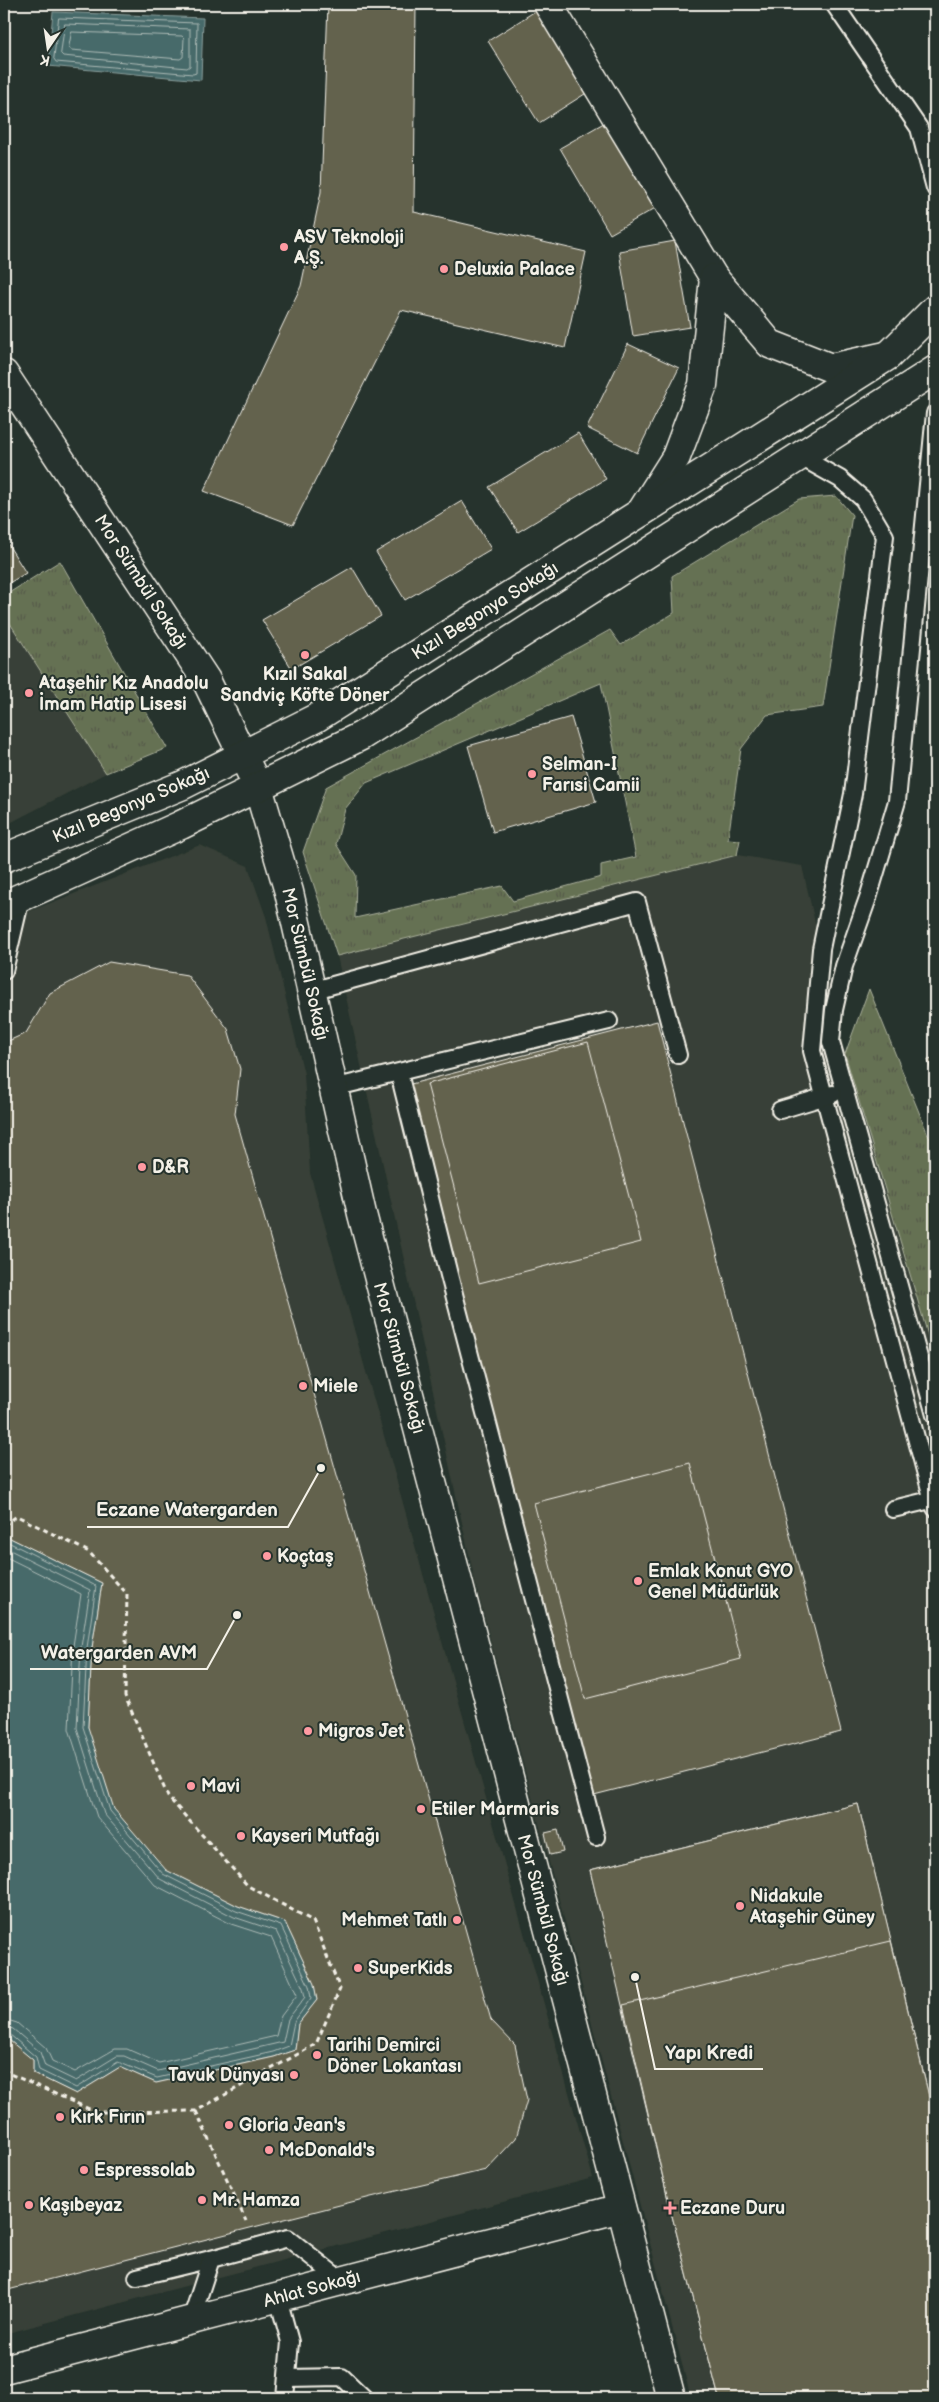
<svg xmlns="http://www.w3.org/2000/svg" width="939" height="2402" font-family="'Balsamiq Sans',sans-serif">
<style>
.built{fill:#384137}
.grass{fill:url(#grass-tufts);stroke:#acb19d;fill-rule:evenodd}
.water{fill:#466a6b;stroke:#8ca09d}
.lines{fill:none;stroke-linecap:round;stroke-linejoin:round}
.shore{stroke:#aebbb6;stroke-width:1}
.building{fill:#63624e;stroke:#f4f1e8}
.service-casing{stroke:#f4f1e8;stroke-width:20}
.minor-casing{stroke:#f4f1e8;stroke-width:31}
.tertiary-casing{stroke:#f4f1e8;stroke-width:31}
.path{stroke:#f4f1e8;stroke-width:3;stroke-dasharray:5 4;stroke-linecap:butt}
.service{stroke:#26332d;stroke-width:16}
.minor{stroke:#26332d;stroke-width:28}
.tertiary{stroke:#26332d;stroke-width:28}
.poi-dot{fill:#ff9aa2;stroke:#26332d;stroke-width:2}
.labels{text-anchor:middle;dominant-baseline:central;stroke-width:4;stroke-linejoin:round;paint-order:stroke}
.poi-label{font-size:18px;font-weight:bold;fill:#f4f1e8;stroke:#26332d;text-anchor:start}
.street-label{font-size:18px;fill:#f4f1e8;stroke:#26332d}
.leader{fill:none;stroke:#f4f1e8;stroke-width:2}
.callout-dot{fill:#f4f1e8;stroke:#26332d;stroke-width:2}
.callout-label{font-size:19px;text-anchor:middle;font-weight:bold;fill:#f4f1e8;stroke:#26332d;stroke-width:4;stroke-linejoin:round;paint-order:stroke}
</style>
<defs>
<pattern id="grass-tufts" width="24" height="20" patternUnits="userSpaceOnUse" patternTransform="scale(1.25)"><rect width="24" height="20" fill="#657152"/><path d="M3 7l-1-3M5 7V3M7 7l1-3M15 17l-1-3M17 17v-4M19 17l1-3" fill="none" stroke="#565a4b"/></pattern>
</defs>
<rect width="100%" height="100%" fill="#26332d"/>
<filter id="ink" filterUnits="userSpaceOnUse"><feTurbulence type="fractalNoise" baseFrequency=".02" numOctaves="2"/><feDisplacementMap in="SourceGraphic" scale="10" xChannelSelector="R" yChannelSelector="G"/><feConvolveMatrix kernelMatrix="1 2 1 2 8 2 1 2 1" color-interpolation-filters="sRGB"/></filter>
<g filter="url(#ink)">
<g class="built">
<polygon points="4,614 106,773 4,826"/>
<polygon points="200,845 248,866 266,917 304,1074 310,1173 593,2178 4,2334 4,921"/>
<polygon points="737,855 802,866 845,1054 935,1359 935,2398 691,2398 476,1586 337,956"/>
</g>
<g class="grass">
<path d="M 836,496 L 852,515 L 823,707 L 767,715 L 741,749 L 728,839 L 740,840 L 737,855 L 337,956 L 303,852 L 326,787 L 610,630 L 621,645 L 674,613 L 672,576 L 799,499 ZM 601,683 L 636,857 L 601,865 L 601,877 L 513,901 L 502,886 L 355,918 L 356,875 L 336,844 L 345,809 L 366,783 Z"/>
<polygon points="60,561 167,748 106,773 4,614 4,596"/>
<polygon points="869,989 929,1137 935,1137 935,1359 845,1054"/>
</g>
<g class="water">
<polygon points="53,12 203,18 201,80 48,66"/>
<polygon points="4,1535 102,1583 92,1648 88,1727 166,1870 238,1906 285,1922 314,1984 317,2000 298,2024 295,2050 274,2057 156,2083 120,2067 76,2094 33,2073 33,2060 4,2036"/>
</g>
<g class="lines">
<g class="shore">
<polygon points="59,18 197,23 196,73 193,74 56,62 54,59"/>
<polygon points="65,24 190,29 190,66 187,68 63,56 61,54"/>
<polygon points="72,32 182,36 184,38 183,57 180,59 71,50 69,47"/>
<polyline points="4,1540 96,1586 87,1648 83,1727 110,1811 163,1874 236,1911 281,1926 309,1986 311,1998 294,2022 289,2046 273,2052 157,2078 118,2062 76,2088 39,2070 36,2057 9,2034 4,2033"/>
<polyline points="4,1547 90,1590 81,1647 77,1728 104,1814 160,1879 234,1917 276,1931 303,1988 305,1997 288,2019 283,2042 158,2071 124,2056 117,2056 76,2081 45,2066 40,2052 13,2029 4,2026"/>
<polyline points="4,1556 81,1594 73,1646 69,1729 97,1817 155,1885 231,1924 271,1937 297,1995 281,2016 276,2036 159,2063 127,2049 115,2049 75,2072 52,2061 46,2048 17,2023 4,2019"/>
</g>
</g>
<g class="building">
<polygon points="328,4 416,4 414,212 586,252 565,348 401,310 293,525 204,491 301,286 321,192"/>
<polygon points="537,10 588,92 539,123 488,41"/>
<polygon points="609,120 659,206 610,234 560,148"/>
<polygon points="675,241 690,327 633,336 619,251"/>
<polygon points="628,344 679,368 637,453 587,428"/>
<polygon points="578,433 606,479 518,532 489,487"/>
<polygon points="462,501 491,549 405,600 376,552"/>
<polygon points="4,538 26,573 4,586"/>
<polygon points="352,567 381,616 292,669 262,620"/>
<polygon points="571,717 596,802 493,832 468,746"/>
<polygon points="109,962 187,975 228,1029 240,1069 235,1114 491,2020 515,2045 527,2100 516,2138 486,2170 371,2197 4,2291 4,2036 33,2060 33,2073 76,2094 120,2067 156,2083 274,2057 295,2050 298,2024 317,2000 314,1984 285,1922 238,1906 166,1870 114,1809 88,1727 92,1648 102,1583 4,1535 4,1043 26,1033 50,993"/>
<polygon points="657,1021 841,1732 590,1796 407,1085"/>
<polygon points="588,1042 641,1242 479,1283 427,1084"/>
<polygon points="935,1058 935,1088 928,1060"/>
<polygon points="690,1463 741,1659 585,1699 534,1503"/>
<polygon points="858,1804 891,1941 623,2005 590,1870"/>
<polygon points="858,1804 935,2121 935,2396 928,2398 719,2398 670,2208 590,1870"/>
<polygon points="558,1830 563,1852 550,1855 545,1833"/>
<polygon points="891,1941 935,2121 935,2396 928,2398 719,2398 670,2208 623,2005"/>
</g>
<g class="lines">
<g class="service-casing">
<g id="service">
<polyline points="834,4 919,128 935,188"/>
<polyline points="935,413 897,801 869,895 844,966 834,1010 831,1042 935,1415"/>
<polyline points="801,457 840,479 863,499 885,536 853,794 821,949 812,1051 935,1508"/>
<polyline points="4,971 21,898"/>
<polyline points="311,991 637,902 678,1055"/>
<polyline points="399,1073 449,1275 596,1837"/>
<polyline points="333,1088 609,1021"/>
<polyline points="780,1110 833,1094"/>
<polyline points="893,1509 935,1499"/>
<polyline points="137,2277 211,2259"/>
<polyline points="278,2298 290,2342 285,2398"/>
<polyline points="191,2320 211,2259 288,2238 342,2281"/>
<polyline points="287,2378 342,2377 364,2398"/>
</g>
</g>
<g class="minor-casing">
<g id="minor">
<polyline points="548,4 714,278"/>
<polyline points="4,374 206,680 258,787 289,892 362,1214 671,2398"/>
<polyline points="641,512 676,457 703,385 714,278 770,344 831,368 886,356"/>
<polyline points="4,2369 621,2208"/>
</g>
</g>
<g class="tertiary-casing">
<g id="tertiary">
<polyline points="4,858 183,785 316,718 888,356 935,309"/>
<polyline points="4,905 181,825 361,736 935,370"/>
</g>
</g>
<g class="path">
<polyline points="4,1525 17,1516 89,1552 127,1594 125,1696 168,1797 248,1886 313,1921 340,1989 316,2044 196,2111 96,2112 8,2073 4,2068"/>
<polyline points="196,2111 246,2221"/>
</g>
<use href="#service" class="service"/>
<use href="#minor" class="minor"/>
<use href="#tertiary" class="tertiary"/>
</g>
</g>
<g class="poi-dot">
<circle cx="284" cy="247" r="5"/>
<circle cx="444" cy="269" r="5"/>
<circle cx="305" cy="655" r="5"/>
<circle cx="29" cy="693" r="5"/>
<circle cx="532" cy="774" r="5"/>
<circle cx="142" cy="1167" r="5"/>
<circle cx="303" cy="1386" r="5"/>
<circle cx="267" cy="1556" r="5"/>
<circle cx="638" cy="1581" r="5"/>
<circle cx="308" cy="1731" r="5"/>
<circle cx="191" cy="1786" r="5"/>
<circle cx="421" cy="1809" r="5"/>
<circle cx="241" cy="1836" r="5"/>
<circle cx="740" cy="1906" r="5"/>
<circle cx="457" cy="1920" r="5"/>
<circle cx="358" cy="1968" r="5"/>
<circle cx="317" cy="2055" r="5"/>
<circle cx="294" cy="2075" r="5"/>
<circle cx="60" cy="2117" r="5"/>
<circle cx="229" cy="2125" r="5"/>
<circle cx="269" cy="2150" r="5"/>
<circle cx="84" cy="2170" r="5"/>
<circle cx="202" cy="2200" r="5"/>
<circle cx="29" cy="2205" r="5"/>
<path d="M667.5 2200.5h5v5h5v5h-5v5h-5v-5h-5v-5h5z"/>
</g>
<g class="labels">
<g class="poi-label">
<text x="294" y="237">ASV Teknoloji<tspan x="294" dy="21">A.Ş.</tspan></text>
<text x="454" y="269">Deluxia Palace</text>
<text x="305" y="674" text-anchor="middle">Kızıl Sakal<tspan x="305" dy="21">Sandviç Köfte Döner</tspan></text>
<text x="39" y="683">Ataşehir Kız Anadolu<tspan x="39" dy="21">İmam Hatip Lisesi</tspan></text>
<text x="542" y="764">Selman-I<tspan x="542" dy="21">Farısi Camii</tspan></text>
<text x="152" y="1167">D&amp;R</text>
<text x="313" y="1386">Miele</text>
<text x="277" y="1556">Koçtaş</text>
<text x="648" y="1571">Emlak Konut GYO<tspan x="648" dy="21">Genel Müdürlük</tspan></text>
<text x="318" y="1731">Migros Jet</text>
<text x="201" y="1786">Mavi</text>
<text x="431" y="1809">Etiler Marmaris</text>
<text x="251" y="1836">Kayseri Mutfağı</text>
<text x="750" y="1896">Nidakule<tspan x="750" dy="21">Ataşehir Güney</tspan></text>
<text x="447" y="1920" text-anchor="end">Mehmet Tatlı</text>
<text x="368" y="1968">SuperKids</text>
<text x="327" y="2045">Tarihi Demirci<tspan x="327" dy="21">Döner Lokantası</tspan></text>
<text x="284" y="2075" text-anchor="end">Tavuk Dünyası</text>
<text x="70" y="2117">Kırk Fırın</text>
<text x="239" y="2125">Gloria Jean's</text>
<text x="279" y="2150">McDonald's</text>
<text x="94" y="2170">Espressolab</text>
<text x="212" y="2200">Mr. Hamza</text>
<text x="39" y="2205">Kaşıbeyaz</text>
<text x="680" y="2208">Eczane Duru</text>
</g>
<g class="street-label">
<text transform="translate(141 582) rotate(57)">Mor Sümbül Sokağı</text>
<text transform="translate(485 611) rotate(-32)">Kızıl Begonya Sokağı</text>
<text transform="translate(131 805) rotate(-23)">Kızıl Begonya Sokağı</text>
<text transform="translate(305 964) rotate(77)">Mor Sümbül Sokağı</text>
<text transform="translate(399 1358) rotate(75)">Mor Sümbül Sokağı</text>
<text transform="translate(543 1910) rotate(75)">Mor Sümbül Sokağı</text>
<text transform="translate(312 2289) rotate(-15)">Ahlat Sokağı</text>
</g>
</g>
<path class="leader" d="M321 1468L288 1527H87M237 1615L207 1669H30M635 1977L655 2069H763"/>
<g class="callout-dot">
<circle cx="321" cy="1468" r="5"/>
<circle cx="237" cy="1615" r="5"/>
<circle cx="635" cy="1977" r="5"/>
</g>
<g class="callout-label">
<text x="187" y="1516">Eczane Watergarden</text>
<text x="119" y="1659">Watergarden AVM</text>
<text x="709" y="2059">Yapı Kredi</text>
</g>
<rect width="939" height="2402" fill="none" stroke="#26332d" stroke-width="20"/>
<rect x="10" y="10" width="919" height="2382" fill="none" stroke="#f4f1e8" stroke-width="2" filter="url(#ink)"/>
<g transform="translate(48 48) rotate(193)" stroke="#26332d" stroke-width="4" paint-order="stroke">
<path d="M0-4L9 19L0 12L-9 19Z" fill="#f4f1e8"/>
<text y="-8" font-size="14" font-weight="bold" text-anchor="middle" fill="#f4f1e8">K</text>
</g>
</svg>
